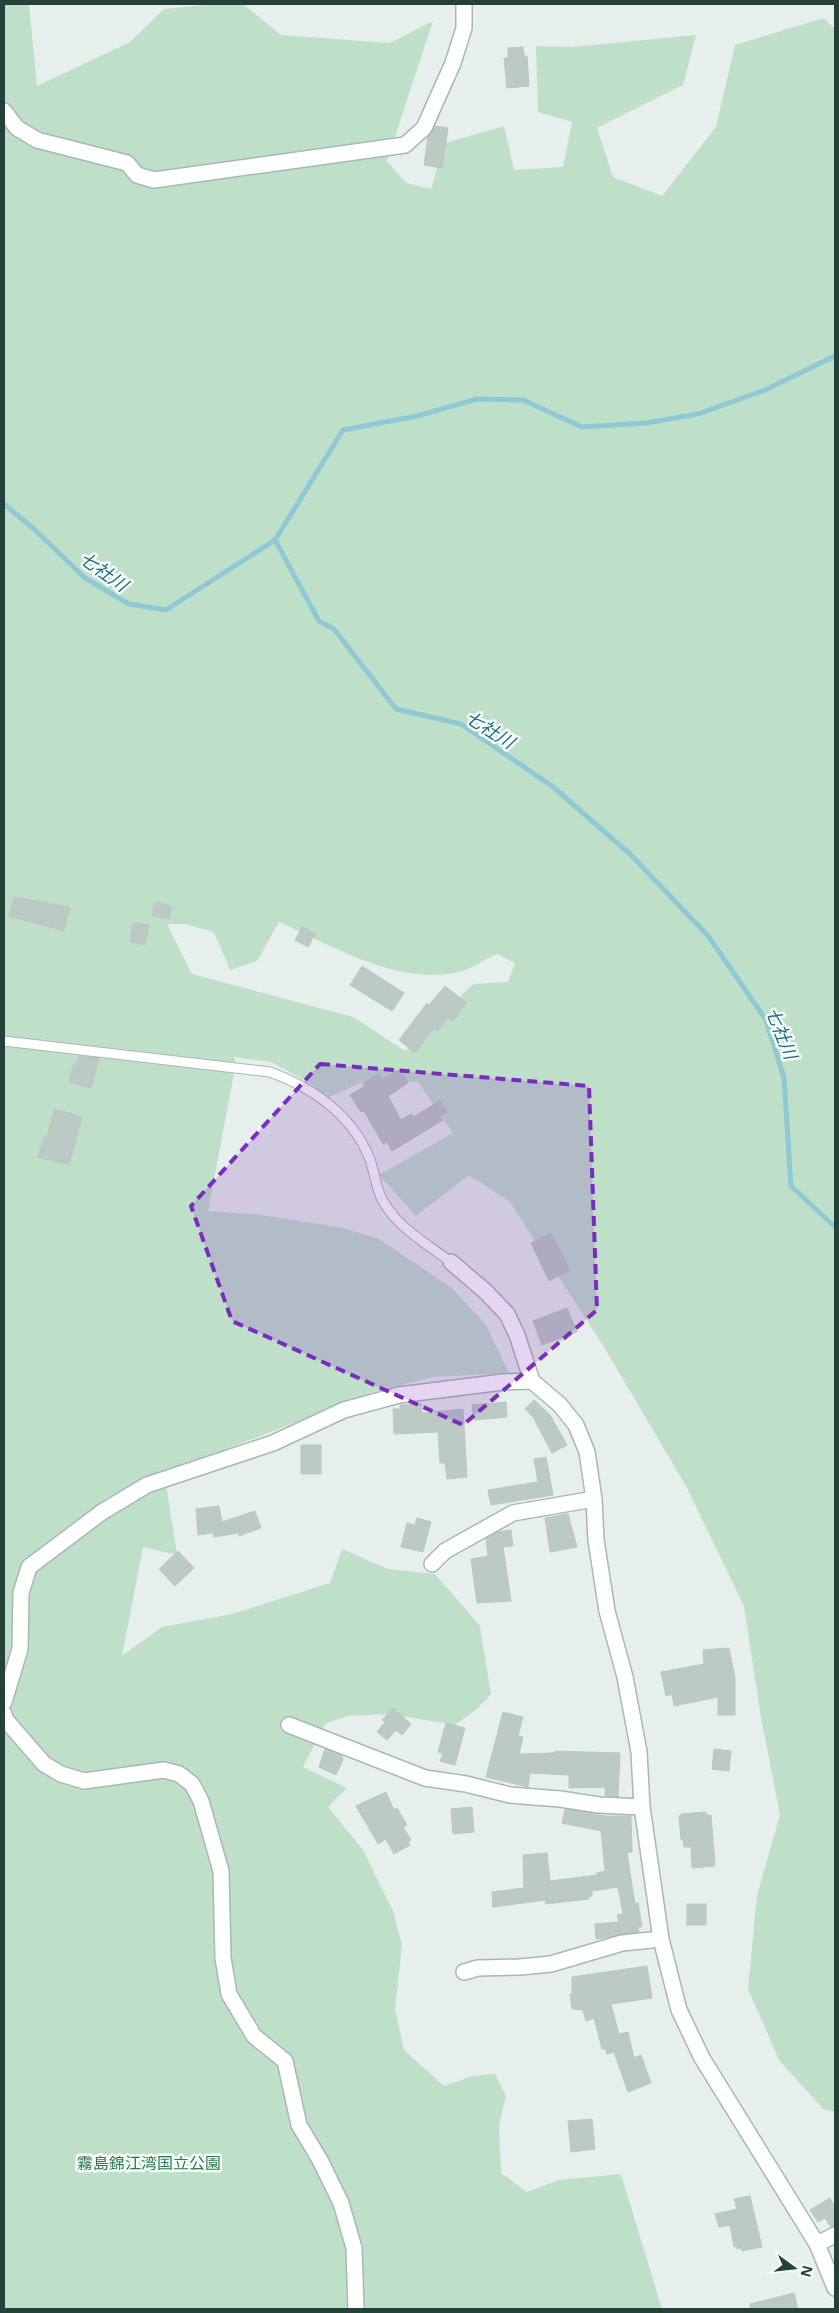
<svg xmlns="http://www.w3.org/2000/svg" width="839" height="2313" font-family="'Open Sans','Noto Sans JP',sans-serif">
<style>
.green{fill:#bfe0c8;fill-rule:evenodd}
.lines{fill:none;stroke-linecap:round;stroke-linejoin:round}
.stream{stroke:#8ec9d4;stroke-width:5}
.building{fill:#bbcac4;stroke:#b8c9c2}
.service-casing{stroke:#a8b8b2;stroke-width:11}
.minor-casing{stroke:#a8b8b2;stroke-width:18}
.service{stroke:#fff;stroke-width:9}
.minor{stroke:#fff;stroke-width:15}
.marked{fill:#7b2cbf;fill-opacity:0.2;stroke:#7b2cbf;stroke-width:4;stroke-dasharray:10 6;stroke-linejoin:round}
.labels{text-anchor:middle;dominant-baseline:central;stroke-width:5;stroke-linejoin:round;paint-order:stroke}
.park-label{font-size:16px;fill:#2d7a4b;stroke:#f7fbf9}
.water-label{font-size:18px;font-style:italic;fill:#1c6f80;stroke:#f7fbf9}
</style>
<rect width="100%" height="100%" fill="#e6efeb"/>
<path class="green" d="M 4,4 L 29,4 L 37,86 L 130,42 L 164,9 L 214,4 L 243,4 L 281,35 L 390,43 L 433,21 L 387,161 L 406,183 L 431,189 L 445,143 L 504,126 L 514,170 L 563,167 L 572,122 L 538,112 L 536,46 L 572,47 L 696,35 L 683,85 L 597,128 L 613,177 L 662,196 L 716,127 L 735,45 L 824,18 L 835,29 L 835,2112 L 823,2109 L 779,2060 L 748,1989 L 757,1895 L 780,1815 L 760,1712 L 744,1606 L 686,1486 L 604,1347 L 510,1202 L 469,1175 L 416,1216 L 379,1175 L 453,1133 L 418,1082 L 369,1079 L 325,1099 L 313,1085 L 271,1062 L 234,1057 L 236,1063 L 208,1211 L 263,1215 L 343,1228 L 379,1239 L 452,1288 L 486,1325 L 509,1373 L 434,1377 L 373,1392 L 178,1468 L 166,1483 L 177,1555 L 143,1547 L 122,1656 L 162,1627 L 232,1614 L 330,1583 L 342,1549 L 388,1569 L 435,1574 L 480,1626 L 491,1694 L 478,1708 L 455,1725 L 390,1714 L 347,1716 L 325,1724 L 303,1767 L 347,1788 L 328,1807 L 363,1850 L 393,1911 L 402,1945 L 395,2009 L 404,2050 L 444,2086 L 472,2076 L 495,2074 L 506,2096 L 499,2125 L 501,2173 L 527,2192 L 559,2180 L 621,2174 L 662,2309 L 4,2309 ZM 279,922 C 334,946 396,986 459,972 C 472,969 485,959 497,954 L 515,963 L 508,982 L 473,984 L 405,1051 L 353,1017 L 192,974 L 167,924 L 185,924 L 214,932 L 230,970 L 257,961 Z"/>
<g class="lines">
<g class="stream">
<polyline points="4,504 34,529 85,578 129,604 166,610 275,540 319,621 334,629 396,709 461,724 552,786 631,855 709,937 766,1020 784,1078 791,1186 835,1227"/>
<polyline points="275,540 343,430 417,416 477,399 523,400 582,427 646,423 698,414 765,390 835,356"/>
</g>
</g>
<g class="building">
<polygon points="523,47 524,56 527,56 529,86 507,88 504,58 508,58 508,48"/>
<polygon points="435,126 448,128 442,168 424,165 428,137"/>
<polygon points="14,897 70,907 64,931 9,916"/>
<polygon points="155,902 172,906 169,919 152,915"/>
<polygon points="133,923 149,925 145,945 130,942"/>
<polygon points="303,926 315,934 308,947 295,940"/>
<polygon points="362,966 404,993 392,1011 350,985"/>
<polygon points="445,986 467,1003 453,1021 448,1018 438,1031 434,1028 415,1053 399,1040 427,1003 429,1005"/>
<polygon points="79,1056 99,1058 91,1088 69,1082 73,1065 76,1065"/>
<polygon points="400,1069 408,1083 388,1096 401,1120 411,1114 413,1117 440,1101 447,1112 440,1116 443,1120 392,1151 387,1142 383,1144 364,1111 361,1112 350,1095 365,1086 363,1083 378,1074 382,1080"/>
<polygon points="54,1109 82,1117 69,1165 38,1157 44,1137 47,1138"/>
<polygon points="551,1233 570,1270 549,1281 531,1243"/>
<polygon points="567,1308 577,1332 542,1345 533,1321"/>
<polygon points="534,1400 550,1415 567,1445 552,1453 533,1417 525,1409"/>
<polygon points="506,1402 507,1417 474,1420 472,1405"/>
<polygon points="421,1404 422,1413 463,1409 467,1477 447,1479 445,1463 440,1463 438,1432 394,1434 393,1409 400,1409 400,1405"/>
<rect x="301" y="1445" width="20" height="29"/>
<polygon points="546,1457 553,1495 491,1505 488,1490 538,1482 534,1459"/>
<polygon points="219,1506 222,1522 255,1511 261,1528 239,1536 239,1533 214,1537 213,1533 198,1535 196,1509"/>
<polygon points="568,1514 577,1547 550,1552 545,1518"/>
<polygon points="417,1518 431,1522 423,1552 401,1547 407,1523 415,1525"/>
<polygon points="511,1530 513,1546 503,1547 511,1601 477,1603 471,1559 488,1556 486,1539 498,1532"/>
<polygon points="178,1551 194,1568 175,1586 159,1569"/>
<polygon points="729,1648 735,1678 735,1715 718,1715 718,1697 674,1706 672,1694 666,1696 661,1672 704,1664 703,1650"/>
<polygon points="393,1708 411,1724 402,1735 396,1730 387,1740 377,1732 385,1722 382,1720"/>
<polygon points="503,1712 523,1717 518,1736 523,1737 519,1754 555,1753 555,1751 620,1753 618,1797 605,1796 605,1787 569,1788 569,1775 530,1773 528,1787 486,1777"/>
<polygon points="446,1723 465,1728 455,1765 440,1761 443,1754 438,1752"/>
<polygon points="325,1749 341,1755 343,1759 336,1775 319,1767"/>
<polygon points="714,1749 731,1751 729,1771 712,1769"/>
<polygon points="386,1792 394,1810 397,1808 407,1825 403,1827 411,1840 408,1842 410,1845 394,1854 386,1839 378,1844 356,1806"/>
<polygon points="472,1807 474,1832 453,1834 451,1809"/>
<polygon points="565,1809 605,1816 631,1816 632,1852 627,1853 635,1904 638,1903 642,1927 638,1927 639,1932 596,1939 595,1924 619,1922 617,1915 623,1914 618,1887 592,1891 592,1896 588,1897 589,1899 545,1904 546,1900 493,1907 492,1892 524,1888 523,1855 547,1853 550,1881 597,1875 597,1873 605,1871 601,1831 562,1823"/>
<polygon points="706,1812 706,1815 711,1815 715,1866 692,1868 691,1847 684,1847 683,1839 681,1840 679,1816 681,1814"/>
<rect x="687" y="1904" width="19" height="21"/>
<polygon points="647,1966 652,1998 611,2004 619,2034 628,2032 634,2058 641,2055 651,2083 628,2092 614,2052 607,2054 606,2049 602,2049 594,2018 586,2021 583,2010 572,2009 570,1994 572,1994 572,1977"/>
<polygon points="592,2119 595,2149 571,2152 568,2121"/>
<polygon points="750,2196 762,2247 742,2251 742,2248 737,2249 737,2246 734,2247 730,2225 719,2227 715,2214 737,2209 734,2199"/>
<polygon points="830,2198 835,2208 835,2226 831,2227 825,2218 818,2222 810,2210"/>
<polygon points="794,2293 798,2309 751,2309 750,2304"/>
</g>
<g class="lines">
<g class="service-casing">
<path id="service" d="M 4,1041 L 270,1072 C 312,1087 351,1114 369,1157 C 375,1171 375,1188 383,1201 C 398,1228 427,1244 451,1262"/>
</g>
<g class="minor-casing">
<g id="minor">
<polyline points="4,111 17,128 37,140 127,163 137,175 154,180 405,145 424,128 453,63 464,28 464,4"/>
<polyline points="451,1262 485,1291 507,1314 517,1335 532,1381 560,1405 576,1425 587,1452 594,1499 596,1540 607,1611 625,1677 639,1752 642,1807 661,1939 679,2010 702,2058 817,2244 835,2288"/>
<polyline points="432,1564 445,1551 513,1513 594,1499"/>
<polyline points="4,1702 20,1649 21,1593 29,1567 102,1512 147,1485 273,1443 344,1410 399,1395 503,1382 532,1381"/>
<polyline points="4,1714 5,1719 44,1764 61,1774 84,1781 164,1770 179,1774 192,1784 201,1801 221,1871 223,1958 229,1994 254,2036 285,2061 299,2125 320,2160 341,2203 354,2248 356,2309"/>
<polyline points="289,1725 425,1778 466,1784 510,1795 560,1799 599,1805 642,1807"/>
<polyline points="464,1972 478,1968 520,1967 551,1964 622,1943 661,1939"/>
<polyline points="817,2244 835,2235"/>
</g>
</g>
<use href="#service" class="service"/>
<use href="#minor" class="minor"/>
</g>
<path class="marked" d="M 320,1064 L 589,1086 L 597,1310 L 463,1425 L 232,1321 L 191,1206 Z"/>
<g class="labels">
<g class="park-label">
<text x="149" y="2163">霧島錦江湾国立公園</text>
</g>
<g class="water-label">
<text transform="translate(104 571) rotate(35)">七社川</text>
<text transform="translate(490 729) rotate(32)">七社川</text>
<text transform="translate(782 1033) rotate(68)">七社川</text>
</g>
</g>
<rect width="839" height="2313" fill="none" stroke="#24423a" stroke-width="10"/>
<g transform="translate(794 2268) rotate(105)" stroke="#f7fbf9" stroke-width="4" paint-order="stroke">
<path d="M0-4L9 19L0 12L-9 19Z" fill="#24423a"/>
<text y="-8" font-size="14" font-weight="bold" text-anchor="middle" fill="#24423a">N</text>
</g>
</svg>
